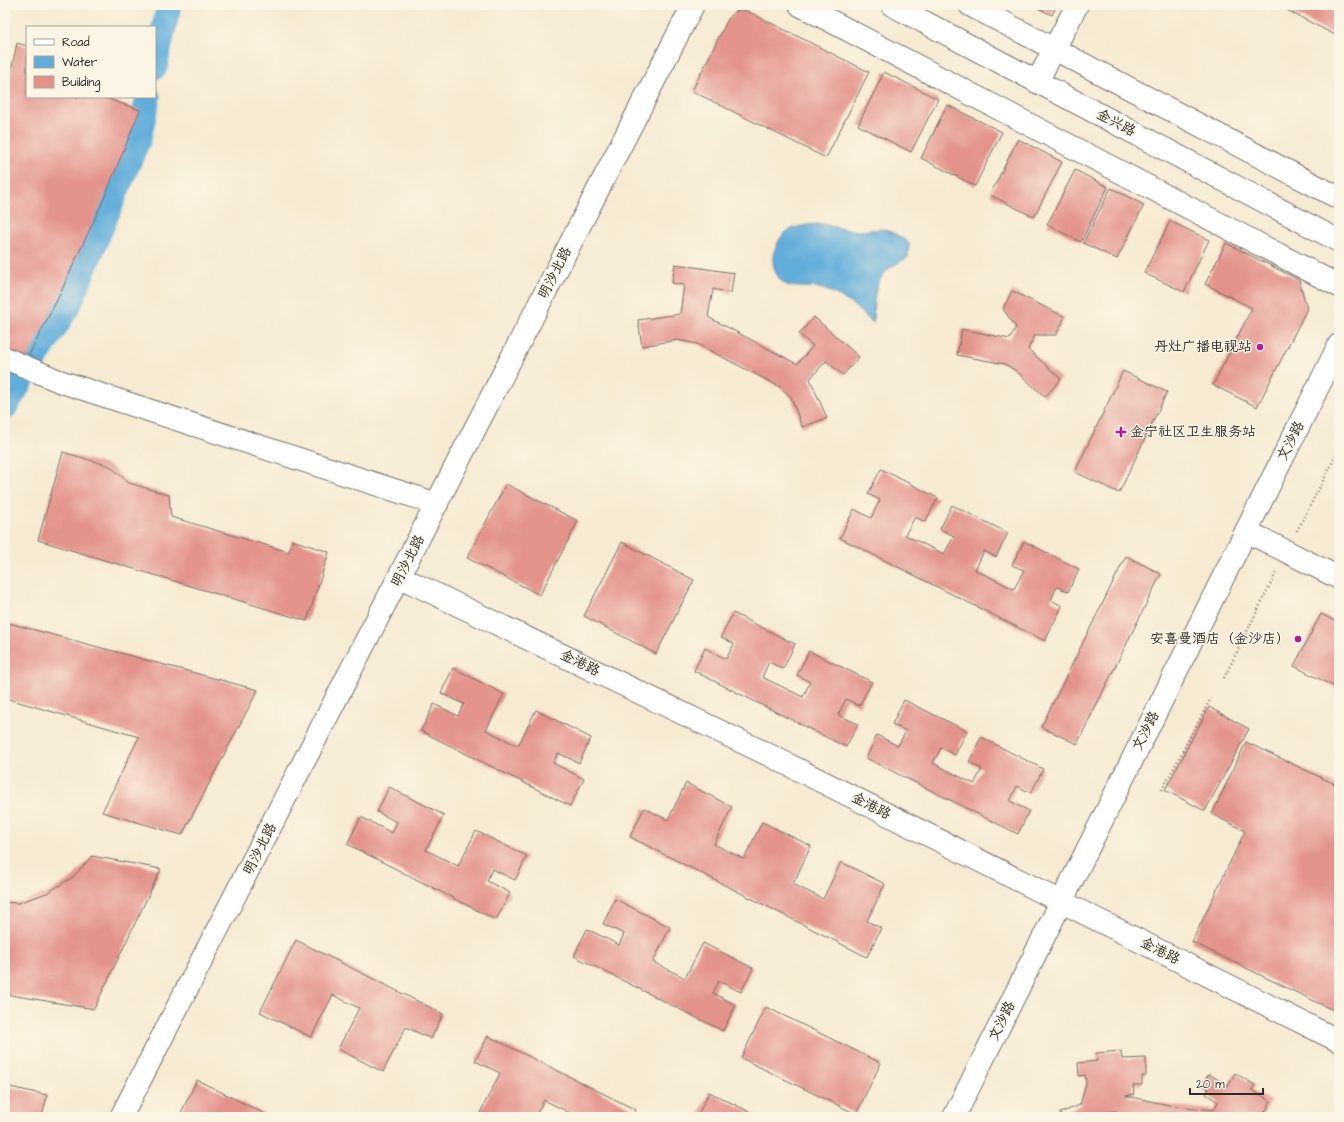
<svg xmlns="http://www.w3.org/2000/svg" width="1344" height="1122" font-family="'Architects Daughter','LXGW WenKai TC',sans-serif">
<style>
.water{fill:#61adda;stroke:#466c82}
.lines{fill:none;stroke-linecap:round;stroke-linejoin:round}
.canal{stroke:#61adda;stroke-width:25}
.building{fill:#e3938c}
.minor-casing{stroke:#726e65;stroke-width:24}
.path{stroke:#726e65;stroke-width:2.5;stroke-dasharray:1 3;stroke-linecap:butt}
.minor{stroke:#fff;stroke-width:22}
.poi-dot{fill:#b5179e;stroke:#fcf5e5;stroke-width:1.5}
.labels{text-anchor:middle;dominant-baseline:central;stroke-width:3;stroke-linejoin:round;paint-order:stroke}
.street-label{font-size:14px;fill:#2b2b2b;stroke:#fcf5e5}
.poi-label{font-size:14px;fill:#2b2b2b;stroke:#fcf5e5;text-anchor:end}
</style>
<rect width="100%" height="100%" fill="#fcf5e5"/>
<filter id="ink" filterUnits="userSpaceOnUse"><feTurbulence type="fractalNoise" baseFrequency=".025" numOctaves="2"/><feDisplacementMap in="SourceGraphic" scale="8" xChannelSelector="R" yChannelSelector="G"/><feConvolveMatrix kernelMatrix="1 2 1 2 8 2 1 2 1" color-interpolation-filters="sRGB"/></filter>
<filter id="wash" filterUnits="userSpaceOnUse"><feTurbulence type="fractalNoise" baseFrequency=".012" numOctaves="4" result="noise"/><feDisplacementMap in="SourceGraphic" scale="16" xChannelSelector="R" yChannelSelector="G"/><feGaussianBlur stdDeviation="0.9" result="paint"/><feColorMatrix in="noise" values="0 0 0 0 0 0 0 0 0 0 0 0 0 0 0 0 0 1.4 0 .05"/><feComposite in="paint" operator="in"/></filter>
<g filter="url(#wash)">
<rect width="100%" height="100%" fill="#f6ead2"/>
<path class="water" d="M 823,224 L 842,229 L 859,231 L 882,229 L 896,234 L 909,243 L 908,257 C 902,261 895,264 890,268 C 872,282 874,303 873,323 C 859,310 843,295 823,289 C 813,286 801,288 790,286 C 778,283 772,267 773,256 C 773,253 776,248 777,245 C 784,225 806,225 823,224 Z"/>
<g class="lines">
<g class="canal">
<polyline points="155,67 169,5"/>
<polyline points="5,407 69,305 139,138 148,97"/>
</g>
</g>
<g id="blocks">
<g class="building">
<polygon points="1031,5 1057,5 1052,15"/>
<polygon points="1277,5 1339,5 1339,37"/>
<polygon points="739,10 747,11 869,72 826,158 692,91 728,19 734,13"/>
<polygon points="17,43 27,46 27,97 102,97 140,110 106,194 59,296 26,361 5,352 5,100"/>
<polygon points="884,72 938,99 911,152 858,125"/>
<polygon points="947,105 1002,132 975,186 921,158"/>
<polygon points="1018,139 1062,162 1034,217 990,195"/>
<polygon points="1075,170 1108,187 1081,242 1047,225"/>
<polygon points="1111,188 1144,205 1117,259 1083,243"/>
<polygon points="1170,221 1209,240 1184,292 1144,273"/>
<polygon points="1226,243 1299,280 1307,309 1257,407 1213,385 1252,308 1205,284"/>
<polygon points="675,264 734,273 731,293 713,289 708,317 797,364 813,346 799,334 814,317 859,357 843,375 826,361 810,379 827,418 802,427 791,397 780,387 697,344 678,340 642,346 638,320 680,314 684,285 672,283"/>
<polygon points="1012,291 1065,317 1056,335 1035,335 1028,349 1061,379 1045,397 1015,370 1005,364 957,355 962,329 1010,339 1016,327 1003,309"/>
<polygon points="1123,371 1167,392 1119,493 1075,472"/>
<polygon points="63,452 110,466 129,483 169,495 171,517 289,552 292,540 329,552 307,621 38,540"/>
<polygon points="881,469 938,498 925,522 915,517 905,535 944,554 954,536 940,529 952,505 1008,533 996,557 984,551 975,570 1014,589 1024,570 1012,565 1024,541 1079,569 1068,592 1057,587 1051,600 1062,606 1045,641 840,538 854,509 871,518 880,500 868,494"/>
<polygon points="506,484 578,521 540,595 467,558"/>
<polygon points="622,542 694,580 656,654 584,616"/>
<polygon points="1126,556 1161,574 1077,744 1041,727"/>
<polygon points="733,613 795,644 783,669 769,662 762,677 803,697 810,682 797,675 809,651 872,682 859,706 846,699 838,715 858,724 846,747 694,671 705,648 726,659 734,644 721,637"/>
<polygon points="1321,614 1339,623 1339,689 1294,666"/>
<polygon points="5,622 258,690 182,835 102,812 139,737 5,698"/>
<polygon points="453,668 504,694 486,730 518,746 536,710 591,738 579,763 558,753 553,763 584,779 570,806 421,731 434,704 458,716 464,704 441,693"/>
<polygon points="904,700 967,731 955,755 941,748 933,763 974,784 982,769 969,762 981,737 1043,769 1031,793 1017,786 1010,801 1029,811 1018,834 866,758 877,735 898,746 906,731 892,724"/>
<polygon points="1209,707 1249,729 1205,811 1165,790"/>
<polygon points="1246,742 1339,786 1339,1013 1192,942 1245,831 1212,814"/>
<polygon points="686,783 732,807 714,844 744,859 762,822 811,846 793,884 823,899 841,862 885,884 867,921 881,928 867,957 630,837 644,808 668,820"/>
<polygon points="389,787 444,815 426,850 458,866 476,831 527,856 515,880 492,869 487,881 510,893 496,920 347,844 361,817 392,833 397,822 377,812"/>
<polygon points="92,856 161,869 94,1009 5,994 5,902 18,903 47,893 73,877"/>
<polygon points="615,899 670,927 653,962 685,978 703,943 753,968 741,992 719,981 713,993 736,1005 723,1031 574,956 587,929 619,945 624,934 603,924"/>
<polygon points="296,940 443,1014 431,1039 406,1027 383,1072 338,1049 359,1008 333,995 311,1037 260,1012"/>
<polygon points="766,1007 881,1063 856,1114 741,1058"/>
<polygon points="488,1036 636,1110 632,1117 568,1117 570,1113 544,1100 535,1117 478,1117 500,1073 475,1061"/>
<polygon points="1121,1051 1122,1059 1146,1058 1146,1076 1142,1076 1142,1085 1133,1085 1134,1094 1126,1096 1169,1105 1214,1110 1218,1102 1206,1094 1209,1089 1202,1085 1209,1074 1228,1086 1235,1073 1255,1085 1252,1090 1271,1101 1262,1117 1129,1117 1129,1115 1114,1111 1097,1114 1098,1117 1061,1117 1060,1113 1080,1105 1086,1083 1085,1075 1079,1076 1078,1063 1097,1061 1096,1053"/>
<polygon points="197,1080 271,1117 179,1117"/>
<polygon points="5,1086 47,1095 42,1117 5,1117"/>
<polygon points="709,1092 760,1117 697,1117"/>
</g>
</g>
</g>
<g filter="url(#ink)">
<use href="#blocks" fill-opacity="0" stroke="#726e65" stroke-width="1"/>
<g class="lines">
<g class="minor-casing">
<g id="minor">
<polyline points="800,5 1339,286"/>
<polyline points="892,5 1339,241"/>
<polyline points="970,5 1339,198"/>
<polyline points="1037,82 1077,5"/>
<polyline points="5,358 59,381 437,504"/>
<polyline points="1246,531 1339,578"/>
<polyline points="400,577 771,756 1339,1041"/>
<polyline points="121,1117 693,5"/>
<polyline points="954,1117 1339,345"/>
</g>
</g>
<g class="path">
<polyline points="1297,531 1339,450"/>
<polyline points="1224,678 1276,573"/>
<polyline points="1162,790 1211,698"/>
</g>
<use href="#minor" class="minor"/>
</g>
</g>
<g class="poi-dot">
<circle cx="1260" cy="347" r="4"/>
<path d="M1119 426h4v4h4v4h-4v4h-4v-4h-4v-4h4z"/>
<circle cx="1298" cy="639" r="4"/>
</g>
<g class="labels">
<g class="street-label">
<text transform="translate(1116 123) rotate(28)">金兴路</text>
<text transform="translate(555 273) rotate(-63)">明沙北路</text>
<text transform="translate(1291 441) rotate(-63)">文沙路</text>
<text transform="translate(408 561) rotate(-63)">明沙北路</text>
<text transform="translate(580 663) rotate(26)">金港路</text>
<text transform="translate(1146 731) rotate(-63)">文沙路</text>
<text transform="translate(871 806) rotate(27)">金港路</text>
<text transform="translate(260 849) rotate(-63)">明沙北路</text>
<text transform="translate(1160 951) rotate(27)">金港路</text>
<text transform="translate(1002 1021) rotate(-64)">文沙路</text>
</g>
<g class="poi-label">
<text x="1252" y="347">丹灶广播电视站</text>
<text x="1130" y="432" text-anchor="start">金宁社区卫生服务站</text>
<text x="1290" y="639">安喜曼酒店（金沙店）</text>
</g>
</g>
<rect width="1344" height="1122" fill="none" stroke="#fcf5e5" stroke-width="20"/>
<rect x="26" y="26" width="130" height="72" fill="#fcf5e5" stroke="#a8a49b"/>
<rect x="34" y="39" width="20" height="6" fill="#ffffff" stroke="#a8a49b"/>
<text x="62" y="46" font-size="12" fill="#2b2b2b">Road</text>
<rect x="34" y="56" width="20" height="12" fill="#61adda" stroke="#a8a49b"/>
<text x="62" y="66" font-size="12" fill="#2b2b2b">Water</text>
<rect x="34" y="76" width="20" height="12" fill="#e3938c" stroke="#a8a49b"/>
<text x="62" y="86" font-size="12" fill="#2b2b2b">Building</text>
<path d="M1190 1088v6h73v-6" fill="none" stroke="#2b2b2b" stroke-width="2"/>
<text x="1196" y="1088" font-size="12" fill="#2b2b2b" stroke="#fcf5e5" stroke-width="3" paint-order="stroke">20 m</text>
</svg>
